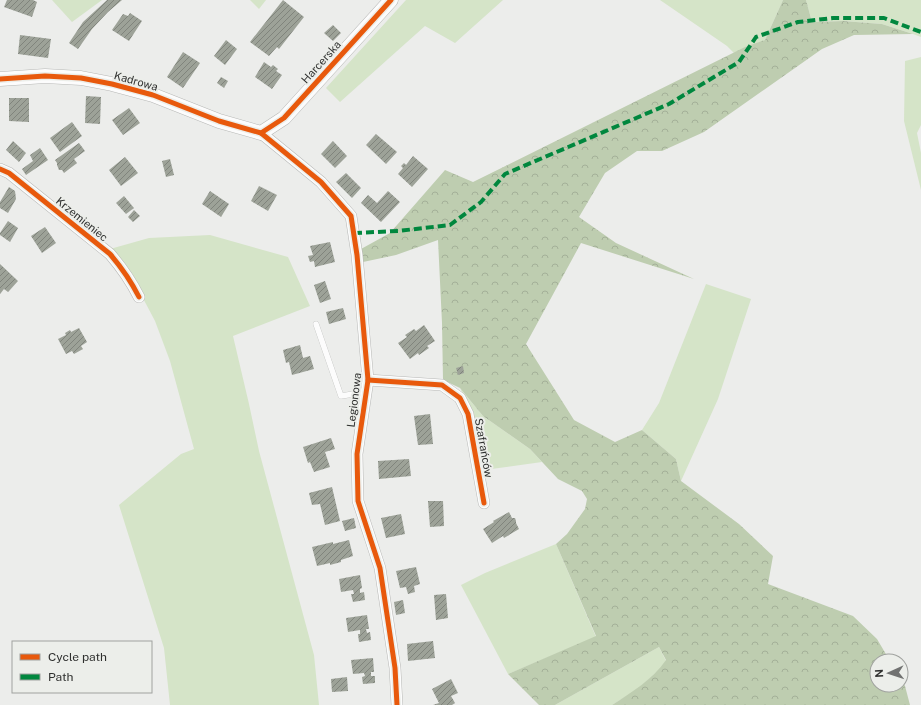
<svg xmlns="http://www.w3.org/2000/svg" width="921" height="705" font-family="'Public Sans',sans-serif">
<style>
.green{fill:#d5e4c8}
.forest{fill:url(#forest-crowns)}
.building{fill:url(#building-hatch)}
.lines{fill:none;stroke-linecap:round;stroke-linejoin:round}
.service-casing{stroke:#b7b8b6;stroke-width:6}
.minor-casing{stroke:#b7b8b6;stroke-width:12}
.tertiary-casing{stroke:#b7b8b6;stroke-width:15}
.service{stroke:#fcfcfc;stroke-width:5.5}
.minor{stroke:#fcfcfc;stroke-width:11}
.tertiary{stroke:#fcfcfc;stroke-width:14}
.quiet{stroke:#00873e;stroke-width:4;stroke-dasharray:8 4;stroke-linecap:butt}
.cycleway-casing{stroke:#eceeea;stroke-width:8}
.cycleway{stroke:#e8590c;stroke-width:5}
.labels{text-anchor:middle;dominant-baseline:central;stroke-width:4;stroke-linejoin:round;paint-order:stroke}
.street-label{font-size:11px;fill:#2f302f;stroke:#eceeea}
</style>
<defs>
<pattern id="forest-crowns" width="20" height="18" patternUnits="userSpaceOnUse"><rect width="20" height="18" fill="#becdb0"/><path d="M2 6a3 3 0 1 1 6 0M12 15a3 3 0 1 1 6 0" fill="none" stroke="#a4b098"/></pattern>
<pattern id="building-hatch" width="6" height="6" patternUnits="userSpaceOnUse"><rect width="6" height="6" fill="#9da298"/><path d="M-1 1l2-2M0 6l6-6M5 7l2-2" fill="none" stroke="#80847c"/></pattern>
</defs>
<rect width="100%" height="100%" fill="#ecedeb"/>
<g class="green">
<polygon points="52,0 102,0 72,22"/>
<polygon points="250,0 266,0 259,9"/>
<polygon points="406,0 503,0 455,43 425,26 340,102 326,88"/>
<polygon points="660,0 783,0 765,40 734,53 727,46"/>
<polygon points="806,0 921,0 921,37 913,34 882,24 843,21 812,22"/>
<polygon points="921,57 921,125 917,133 921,153 921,190 904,121 905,61"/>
<polygon points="210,235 288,257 310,306 233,336 249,404 259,451 314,655 319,705 170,705 164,648 119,505 181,454 194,449 170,361 155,321 136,285 110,249 149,238"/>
<polygon points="706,284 751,299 718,399 681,481 676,459 642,430 659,403"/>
<polygon points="460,388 483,416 530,449 542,462 484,470 469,408"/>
<polygon points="556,544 596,637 508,674 461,585 485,573"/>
<polygon points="659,647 666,661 660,669 638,689 612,705 555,705"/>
</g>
<path class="forest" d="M 783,0 L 806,0 L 812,22 L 843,21 L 882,24 L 913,34 L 854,35 L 822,49 L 704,132 L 662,151 L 637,151 L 605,173 L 579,217 L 616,243 L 694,279 L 581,243 L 526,344 L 574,420 L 615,442 L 642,430 L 676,459 L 681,481 L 739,524 L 773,556 L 768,584 L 853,616 L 877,639 L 890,661 L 877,661 L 877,685 L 901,685 L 901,679 L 905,686 L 910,705 L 612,705 C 632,692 652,680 666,660 L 659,647 L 555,705 L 539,705 L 508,674 L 596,636 L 556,544 L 567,534 L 585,509 L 587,499 L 582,491 L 558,479 L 530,449 L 483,416 L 460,388 L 443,380 L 442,323 L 438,240 L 396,255 L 363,262 L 361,249 L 390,233 L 445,170 L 473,182 L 745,47 L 765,40 Z"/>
<g class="building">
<polygon points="7,0 33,0 37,2 32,17 4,7"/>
<polygon points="107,0 122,0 108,12 92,29 78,49 69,43 83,22"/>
<polygon points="283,0 304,17 279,49 277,47 269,56 250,42"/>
<polygon points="130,13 142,21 129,41 112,30 123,14 128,16"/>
<polygon points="333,25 341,33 333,41 324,33"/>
<polygon points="20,35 51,39 48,58 18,54"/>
<polygon points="226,40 237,49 225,65 214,56"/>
<polygon points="183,52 200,63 183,88 167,77"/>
<polygon points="264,62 271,67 273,65 278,69 276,71 282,75 272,89 255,77"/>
<polygon points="221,77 228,81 224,88 217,83"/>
<polygon points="86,96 101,97 100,124 85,123"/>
<polygon points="9,98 29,98 29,122 9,121"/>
<polygon points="129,108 140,123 123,135 112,120"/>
<polygon points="72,122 82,136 60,152 50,138"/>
<polygon points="376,134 397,152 386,164 366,145"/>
<polygon points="13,141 26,153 19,162 6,150"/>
<polygon points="333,141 347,156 335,168 321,154"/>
<polygon points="79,143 85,151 74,159 77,163 64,173 62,170 59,170 57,165 57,163 55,160"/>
<polygon points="40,148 48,160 26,175 22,169 33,161 30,155"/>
<polygon points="413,156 428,169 412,187 398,174 403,168 401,166 404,163 406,165"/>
<polygon points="125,157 138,173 121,186 109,170"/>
<polygon points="170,159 174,175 166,177 162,161"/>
<polygon points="346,173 361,188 352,198 336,182"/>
<polygon points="259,186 277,195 268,211 251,201"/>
<polygon points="9,187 15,191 16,199 8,213 0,208 0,202"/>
<polygon points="210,191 229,204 221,217 202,204"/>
<polygon points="388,191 400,202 381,222 361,203 368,195 377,203"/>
<polygon points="124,196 134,208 126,214 116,203"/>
<polygon points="134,210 140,216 133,222 128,217"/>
<polygon points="8,221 18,228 10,242 0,235 0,233"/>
<polygon points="45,227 56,243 42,253 31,236"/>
<polygon points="330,242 335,262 315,267 314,261 310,262 308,256 313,255 310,246"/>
<polygon points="0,264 18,281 8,292 4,289 0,294"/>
<polygon points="325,281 331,299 320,303 314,285"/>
<polygon points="343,308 346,319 329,324 326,312"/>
<polygon points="424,325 435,341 427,346 429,348 419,355 418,353 410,359 398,343 407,337 405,335 414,329 416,331"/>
<polygon points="79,328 87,342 81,346 83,349 74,354 72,351 66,354 58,339 66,335 65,333 70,330 71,332"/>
<polygon points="300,345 303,358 310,356 314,369 292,375 289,362 286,363 283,350"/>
<polygon points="463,366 464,373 458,375 456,368"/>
<polygon points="430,414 433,444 418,445 414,416"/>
<polygon points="331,438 335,449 325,452 330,467 314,472 310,462 308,463 303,447"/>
<polygon points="409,459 411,476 379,479 378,461"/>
<polygon points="332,487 340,521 325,525 320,504 312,505 309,493"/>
<polygon points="428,501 443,501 444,526 430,527"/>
<polygon points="509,512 512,518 515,518 516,521 516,523 519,529 504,538 503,536 492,543 483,529 494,522 493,521"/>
<polygon points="401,514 405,534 386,538 381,518"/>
<polygon points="354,518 356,528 345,531 342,521"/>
<polygon points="349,540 353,556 341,560 341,562 330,565 330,563 317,566 312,547 333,542 333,544"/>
<polygon points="416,567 420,584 414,586 415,592 408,594 406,587 400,588 396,571"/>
<polygon points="360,575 362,588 360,589 360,593 364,592 365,600 353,602 351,594 354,594 353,590 341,592 339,579"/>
<polygon points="446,594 448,618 436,620 434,595"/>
<polygon points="403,600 405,613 396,615 394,602"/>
<polygon points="367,615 369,629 366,629 367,633 370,632 371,640 359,642 358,634 360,634 360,630 348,632 346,618"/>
<polygon points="433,641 435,658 408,661 407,644"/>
<polygon points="373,658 374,672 371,672 371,676 375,676 375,683 363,684 362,677 365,676 364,673 353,674 351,660"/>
<polygon points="347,677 348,691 332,692 331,679"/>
<polygon points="451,679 458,693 451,696 455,703 452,705 433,705 439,703 432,689"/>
</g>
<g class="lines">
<g class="service-casing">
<polyline id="service" points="316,324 341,396 366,392"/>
</g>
<g class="minor-casing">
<g id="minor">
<polyline points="261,133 277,146 321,182 351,216 357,255 368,380 357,454 358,501 380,568 395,668 397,705"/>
<path d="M 0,169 L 9,173 L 110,254 C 122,268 131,281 139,297"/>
<polyline points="368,380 442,385 460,398 468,414 484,503"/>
</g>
</g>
<g class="tertiary-casing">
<polyline id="tertiary" points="0,79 45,76 81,78 112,84 153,95 219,121 261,133 284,118 391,0"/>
</g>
<use href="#service" class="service"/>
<use href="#minor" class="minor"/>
<use href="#tertiary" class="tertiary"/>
<polyline class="quiet" points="354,233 398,231 450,225 481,202 505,174 669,104 739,62 756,37 798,22 833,18 884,18 921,32"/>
<g class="cycleway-casing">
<g id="cycleway">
<polyline points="0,79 45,76 81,78 112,84 153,95 219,121 261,133 277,146 321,182 351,216 357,255 368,380 357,454 358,501 380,568 395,668 397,705"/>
<polyline points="261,133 284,118 391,0"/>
<path d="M 0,169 L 9,173 L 110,254 C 122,268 131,281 139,297"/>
<polyline points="368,380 442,385 460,398 468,414 484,503"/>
</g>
</g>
<use href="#cycleway" class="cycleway"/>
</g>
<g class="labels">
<g class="street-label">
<text transform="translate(321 62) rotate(-48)">Harcerska</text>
<text transform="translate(136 81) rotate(16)">Kadrowa</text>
<text transform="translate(82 219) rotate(39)">Krzemieniec</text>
<text transform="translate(354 400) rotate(-83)">Legionowa</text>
<text transform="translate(484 448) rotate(80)">Szafrańców</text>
</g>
</g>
<rect x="12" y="641" width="140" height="52" fill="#eceeea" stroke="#a0a29f"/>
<rect x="20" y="654" width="20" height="6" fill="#e8590c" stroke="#a0a29f"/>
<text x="48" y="661" font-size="12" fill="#2f302f">Cycle path</text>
<rect x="20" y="674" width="20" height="6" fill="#00873e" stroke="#a0a29f"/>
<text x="48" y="681" font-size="12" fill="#2f302f">Path</text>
<g transform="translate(889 673) rotate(267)"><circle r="19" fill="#eceeea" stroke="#a0a29f"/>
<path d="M0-3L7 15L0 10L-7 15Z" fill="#717271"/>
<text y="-6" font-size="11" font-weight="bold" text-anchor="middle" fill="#2f302f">N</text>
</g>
</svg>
